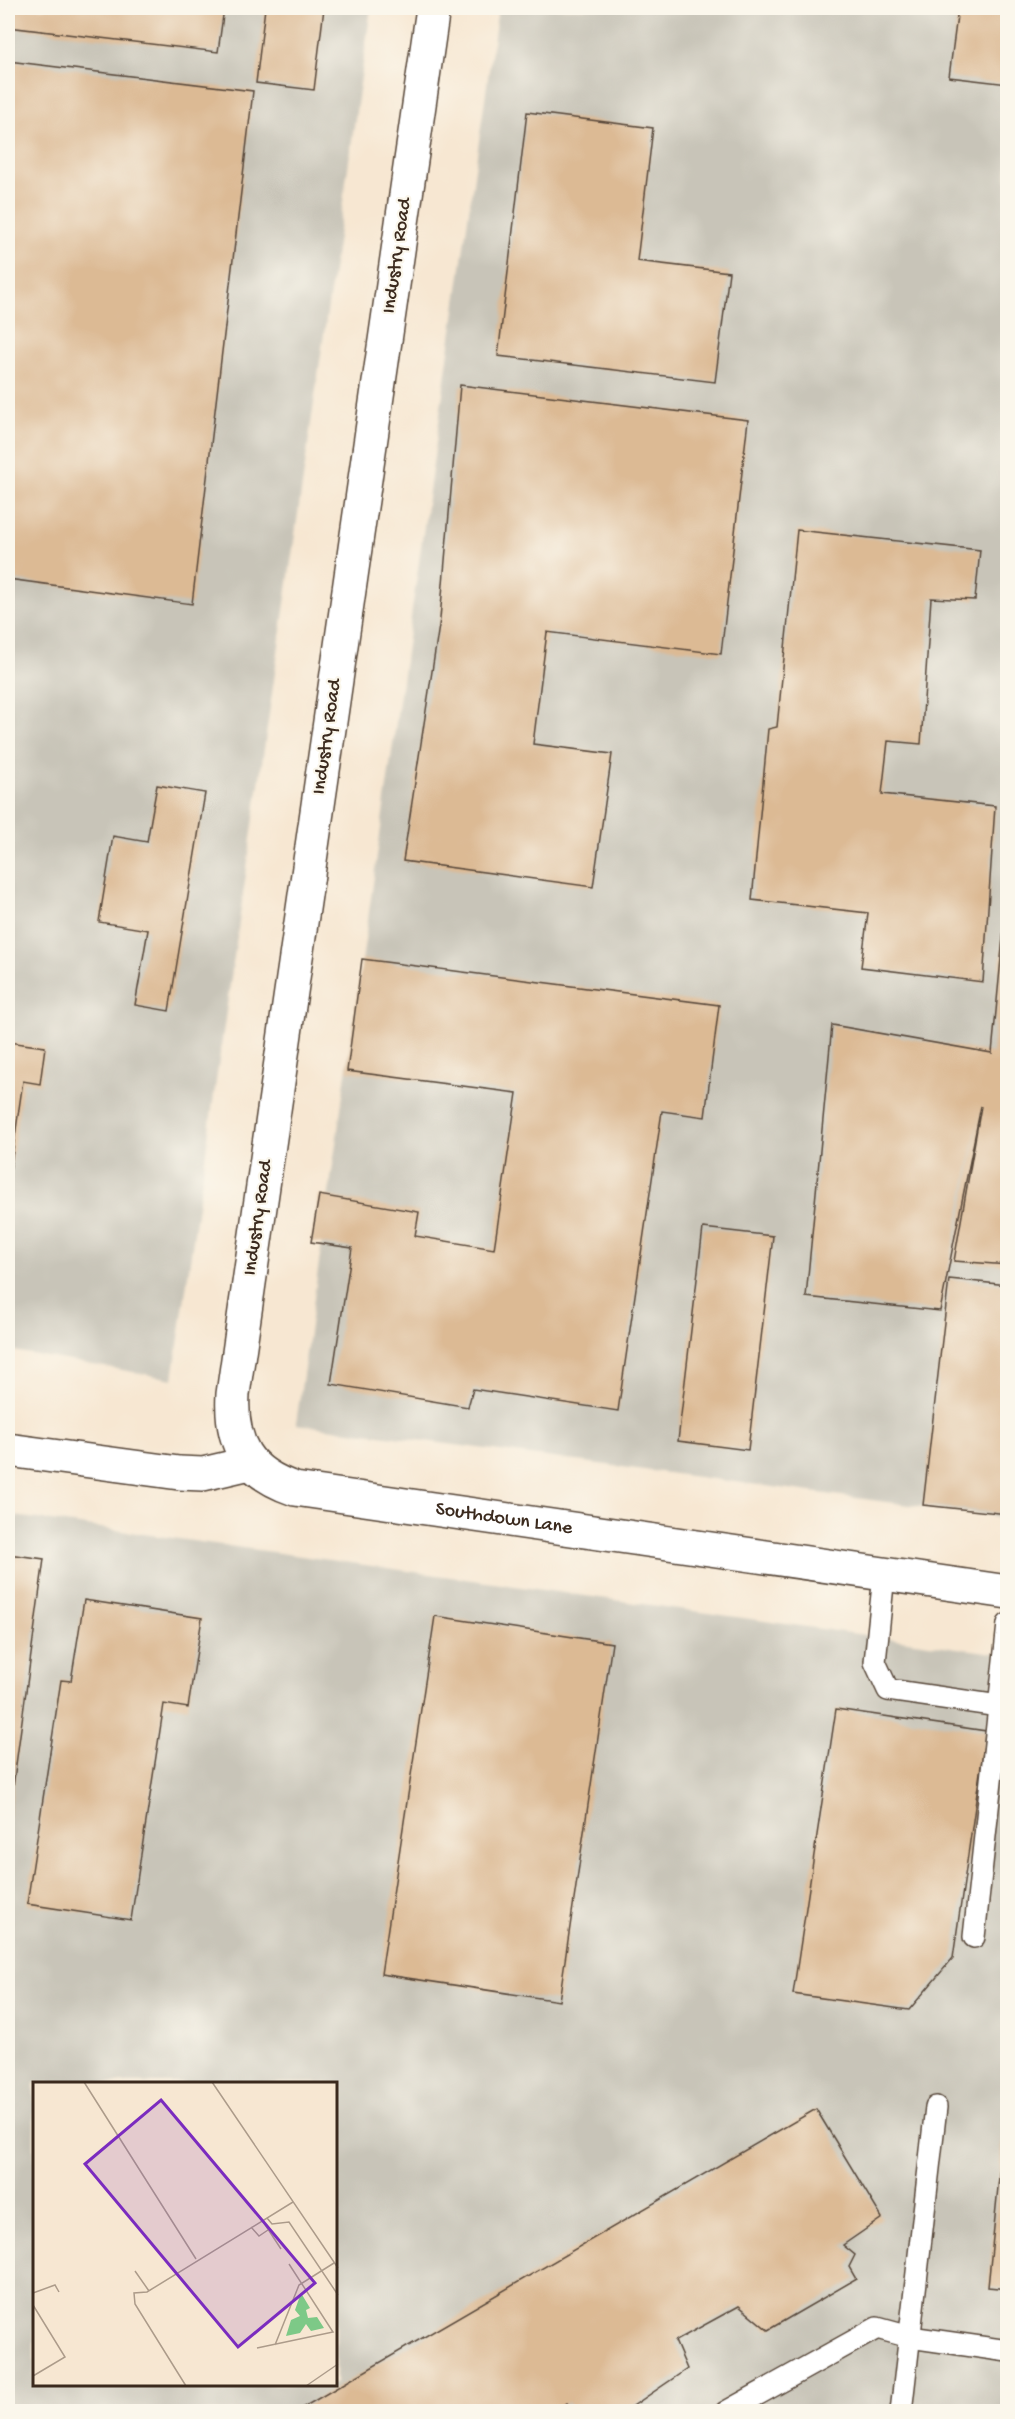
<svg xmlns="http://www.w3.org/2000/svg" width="1015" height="2419" font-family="'Gochi Hand',sans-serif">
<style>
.industrial{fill:#c8c4b8;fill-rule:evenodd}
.building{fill:#dcba94}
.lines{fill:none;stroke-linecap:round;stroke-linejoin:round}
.service-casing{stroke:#574639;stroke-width:24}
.minor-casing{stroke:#574639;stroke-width:36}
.service{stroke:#fff;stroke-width:21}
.minor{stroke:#fff;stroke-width:33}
.labels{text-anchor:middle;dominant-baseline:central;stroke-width:4.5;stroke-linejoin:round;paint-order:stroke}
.street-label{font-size:20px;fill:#3b2a1e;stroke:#fbf7ec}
.inset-road{fill:none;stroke:#ac9b8a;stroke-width:1.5}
.view{fill:#7b2cbf;fill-opacity:0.15;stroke:#7b2cbf;stroke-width:3}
.inset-edge{fill:none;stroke:#3b2a1e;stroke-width:3}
</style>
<rect width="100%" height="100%" fill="#fbf7ec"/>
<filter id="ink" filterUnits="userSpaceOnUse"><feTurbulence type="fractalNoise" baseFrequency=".0167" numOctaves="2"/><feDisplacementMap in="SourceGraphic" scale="12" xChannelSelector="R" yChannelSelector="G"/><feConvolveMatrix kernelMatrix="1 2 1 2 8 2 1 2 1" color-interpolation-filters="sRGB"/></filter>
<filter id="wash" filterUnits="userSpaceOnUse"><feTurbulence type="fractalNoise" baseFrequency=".008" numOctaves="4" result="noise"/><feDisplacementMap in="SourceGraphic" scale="24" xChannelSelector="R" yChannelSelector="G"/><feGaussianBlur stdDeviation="1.35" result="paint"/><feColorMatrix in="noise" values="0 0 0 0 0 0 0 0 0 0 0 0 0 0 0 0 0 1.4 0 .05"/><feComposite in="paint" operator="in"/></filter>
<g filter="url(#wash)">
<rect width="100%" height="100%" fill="#f7e7d2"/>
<g class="industrial">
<polygon points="8,8 371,8 173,1379 8,1350"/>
<polygon points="498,8 1007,8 1007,1518 296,1424"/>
<path d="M 8,1515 L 1007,1655 L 1007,2411 L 8,2412 ZM 34,2083 L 336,2083 L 336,2384 L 34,2384 Z"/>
</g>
<g id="blocks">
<g class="building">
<polygon points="8,8 224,8 218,52 8,27"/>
<polygon points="265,8 324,8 314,90 256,83"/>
<polygon points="958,8 1008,8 1008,84 949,77"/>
<polygon points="8,61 253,91 192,604 8,579"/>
<polygon points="527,112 653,128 637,261 729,272 715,382 498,356"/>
<polygon points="460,385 748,420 721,654 547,632 533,744 612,754 593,887 403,861 440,619"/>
<polygon points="797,530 980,550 975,600 931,598 921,744 888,741 882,794 995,806 983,982 861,967 868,913 752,900 768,729 777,727"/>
<polygon points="157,785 205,793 169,1011 135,1005 148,930 99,922 113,836 147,842"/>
<polygon points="1004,927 1008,927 1008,1265 954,1261 981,1106 940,1311 806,1297 832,1025 992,1053"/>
<polygon points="362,959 719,1005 705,1117 662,1111 618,1411 473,1389 468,1407 331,1384 352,1248 311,1242 319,1195 419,1212 415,1236 494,1249 517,1093 347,1071"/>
<polygon points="8,1042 45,1047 40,1084 23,1081 9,1178"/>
<polygon points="703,1228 773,1236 748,1450 678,1441"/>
<polygon points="949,1279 1008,1285 1008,1514 923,1505"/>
<polygon points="8,1554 44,1559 9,1816 8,1816"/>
<polygon points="84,1600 202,1618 188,1708 164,1704 131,1920 27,1904 61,1680 71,1681"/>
<polygon points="435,1616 612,1643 559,2001 381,1974"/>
<polygon points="836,1709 986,1731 953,1958 909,2010 793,1994"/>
<polygon points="1006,2107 1008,2107 1008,2289 988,2287"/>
<polygon points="816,2109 882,2218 843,2245 855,2255 849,2267 856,2279 768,2330 739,2306 675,2341 687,2369 624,2412 573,2412 567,2403 553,2412 295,2412"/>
</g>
</g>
</g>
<g filter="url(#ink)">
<use href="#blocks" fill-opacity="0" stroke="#574639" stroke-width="1.5"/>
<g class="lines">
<g class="service-casing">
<g id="service">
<polyline points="884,1575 875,1662 888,1690 999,1706"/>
<polyline points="974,1937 1008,1624"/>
<polyline points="726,2412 877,2328 910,2337 1008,2351"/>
<polyline points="901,2412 936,2107"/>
</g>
</g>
<g class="minor-casing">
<g id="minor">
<path id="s1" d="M 433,8 L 233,1394 C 230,1444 247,1473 295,1489 L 1008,1592"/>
<polyline points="8,1450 179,1473 203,1474 250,1463"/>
</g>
</g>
<use href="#service" class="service"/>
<use href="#minor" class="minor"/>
</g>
</g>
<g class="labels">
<g class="street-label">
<text transform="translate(398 256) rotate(-82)">Industry Road</text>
<text transform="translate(328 737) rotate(-82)">Industry Road</text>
<text transform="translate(259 1218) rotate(-82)">Industry Road</text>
<text stroke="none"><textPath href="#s1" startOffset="1736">Southdown Lane</textPath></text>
</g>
</g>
<g transform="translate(33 2082)">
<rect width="304" height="304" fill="#f7e7d2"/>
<path d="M 268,211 L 277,226 L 273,228 L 275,236 L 284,235 L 291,246 L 278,249 L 273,242 L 267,251 L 253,254 L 258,238 L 267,234 L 262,228 Z" fill="#7dc987"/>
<path class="inset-road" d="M 51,0 L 163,177M 179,0 L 305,186M 234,136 L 239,142 L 256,140 L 305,213M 229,138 L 248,167M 218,145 L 226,154 L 235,148M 102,189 L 116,209M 0,211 L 22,203 L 26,210M 0,223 L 32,275 L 0,294M 242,263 L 266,203 L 301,181M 224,266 L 300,250 L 256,182M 153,304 L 102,222 L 101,211 L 114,210 L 260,120M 273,304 L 305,282"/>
<path class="view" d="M 128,18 L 282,201 L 205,265 L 52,82 Z"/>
<rect width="304" height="304" class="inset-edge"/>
</g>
<rect width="1015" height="2419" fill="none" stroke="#fbf7ec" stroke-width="30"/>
</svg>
